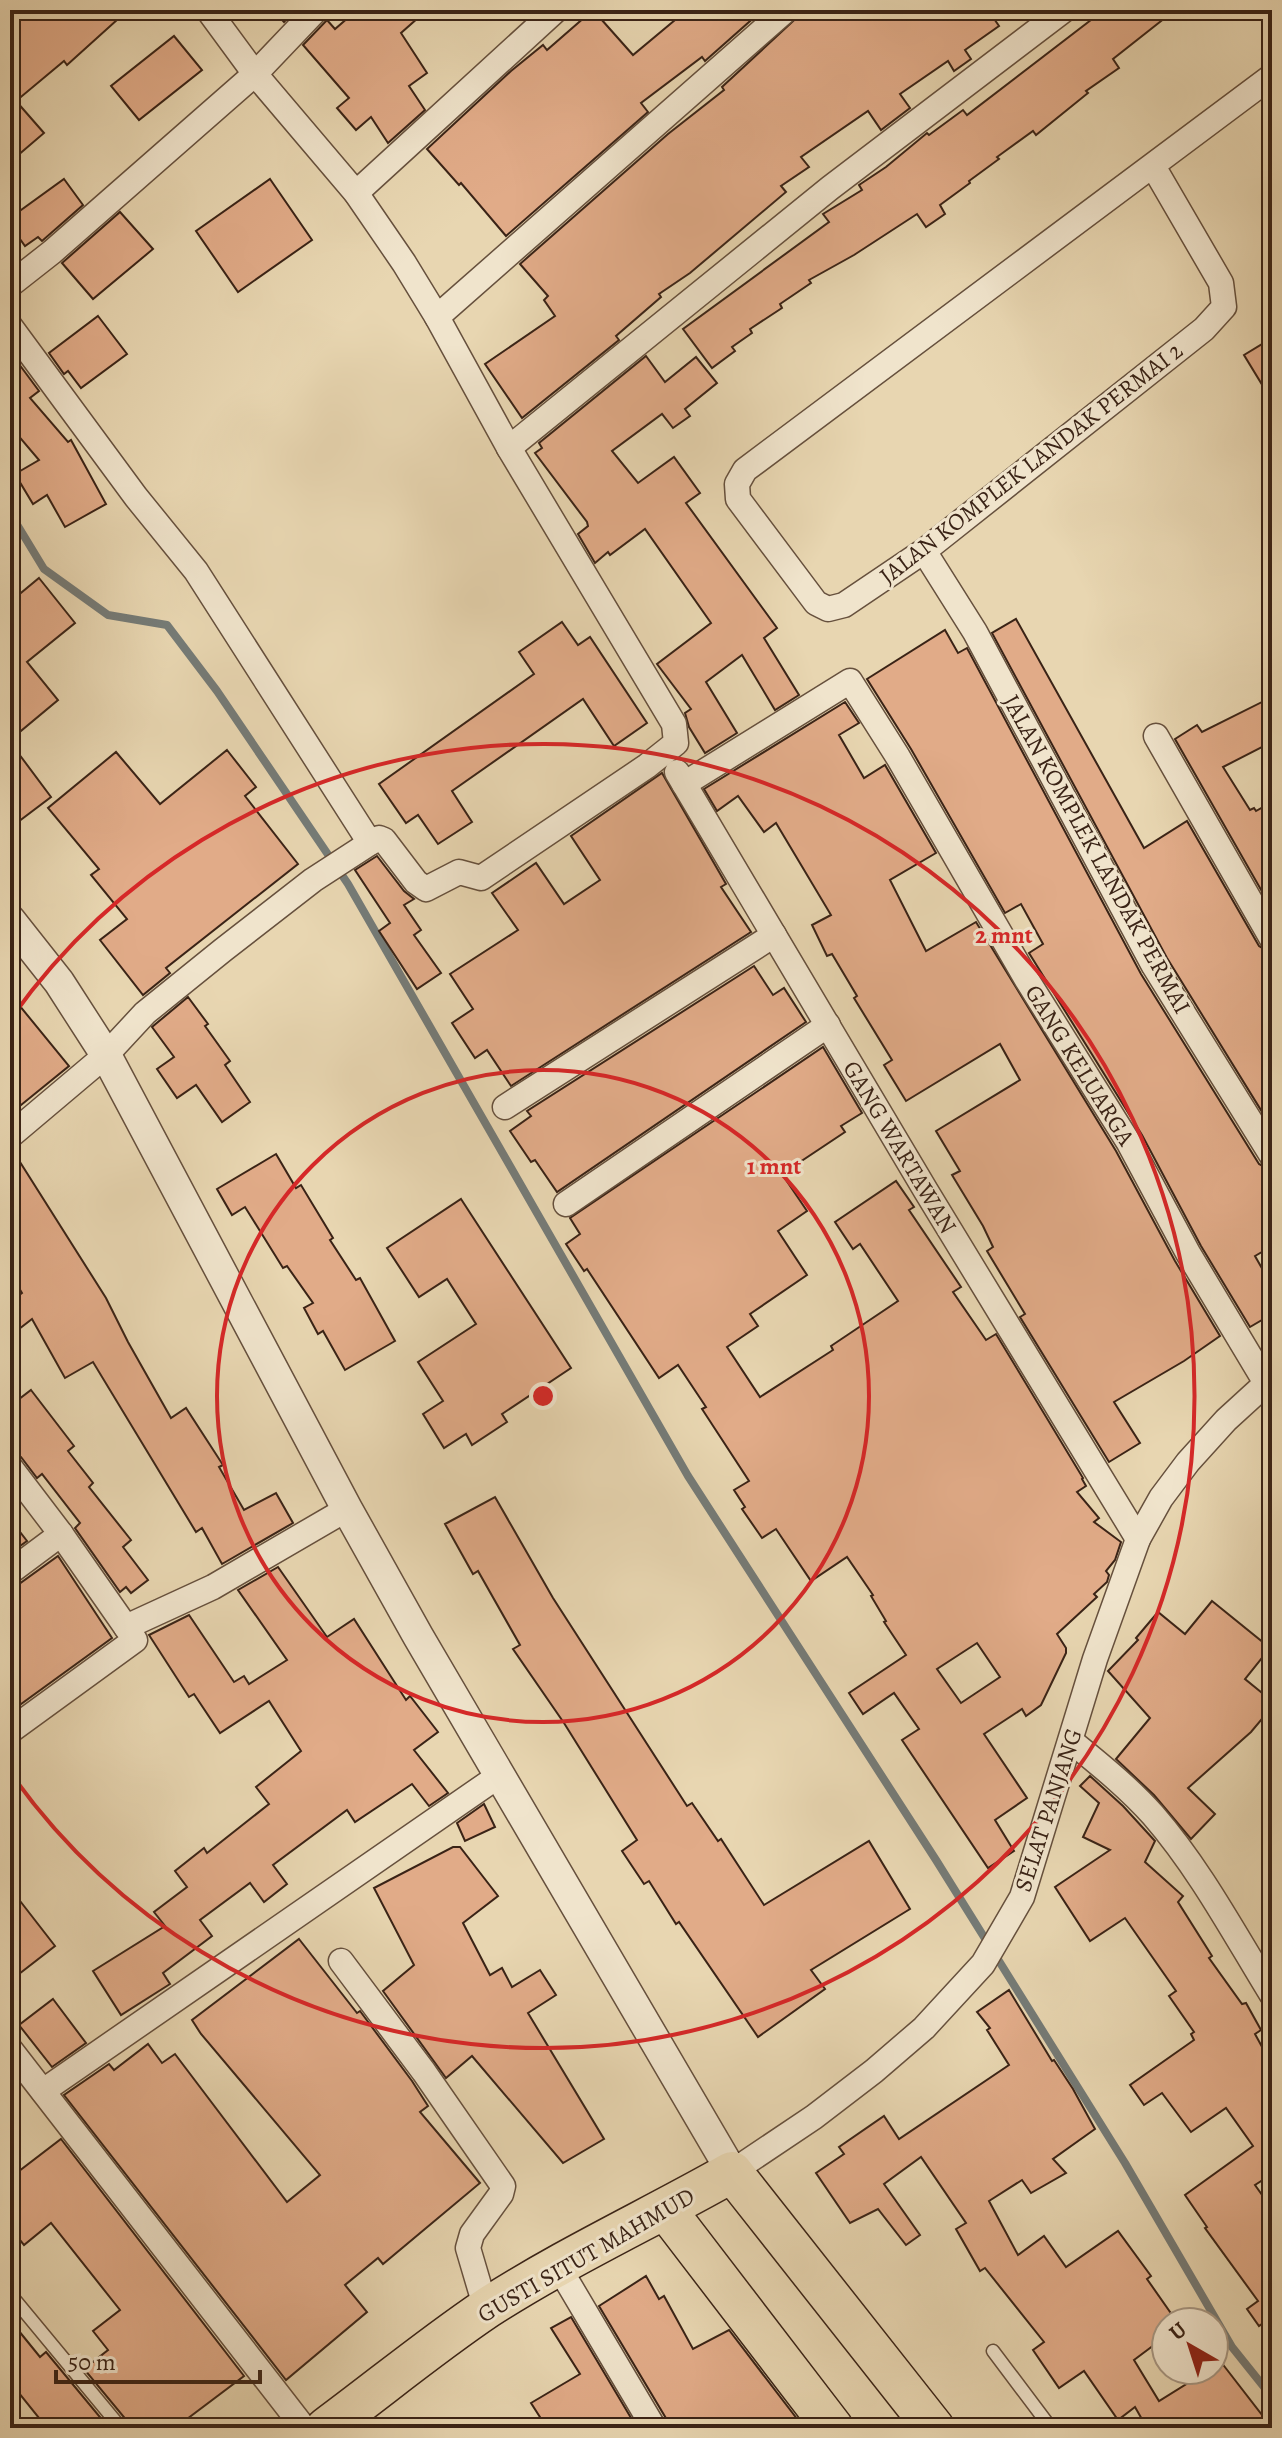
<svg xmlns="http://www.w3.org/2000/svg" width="1282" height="2438" font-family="Alegreya,serif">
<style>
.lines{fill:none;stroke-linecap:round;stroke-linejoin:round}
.stream{stroke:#757b77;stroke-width:8}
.building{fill:#e1ab88;stroke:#3a2316;stroke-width:2;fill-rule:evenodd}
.service-casing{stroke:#66503d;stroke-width:15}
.minor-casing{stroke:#66503d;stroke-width:27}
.tertiary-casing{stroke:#66503d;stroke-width:33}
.trunk-casing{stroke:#3a2316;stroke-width:43}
.service{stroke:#f0e4cc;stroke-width:12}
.minor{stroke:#f0e4cc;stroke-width:24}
.tertiary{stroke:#f0e4cc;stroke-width:30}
.trunk{stroke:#e8d6b1;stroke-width:40}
.ring{fill:none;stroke:#d62828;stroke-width:4}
.labels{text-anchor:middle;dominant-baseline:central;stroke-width:6;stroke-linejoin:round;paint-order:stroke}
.street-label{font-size:24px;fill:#3a2316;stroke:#f0e4cc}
.centre{fill:#d62828;stroke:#f0e4cc;stroke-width:4}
.ring-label{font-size:24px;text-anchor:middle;font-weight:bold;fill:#d62828;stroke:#f0e4cc;stroke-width:6;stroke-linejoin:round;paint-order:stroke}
</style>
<rect width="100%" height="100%" fill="#e8d6b1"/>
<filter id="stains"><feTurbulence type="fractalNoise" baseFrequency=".0025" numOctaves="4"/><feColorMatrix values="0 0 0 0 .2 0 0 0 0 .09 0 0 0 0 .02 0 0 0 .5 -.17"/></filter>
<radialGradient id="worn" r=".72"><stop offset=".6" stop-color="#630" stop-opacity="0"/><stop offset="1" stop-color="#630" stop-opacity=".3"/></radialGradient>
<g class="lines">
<polyline class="stream" points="10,513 44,569 108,615 167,625 217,691 348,884 688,1476 936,1860 1125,2163 1232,2347 1272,2397"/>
</g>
<g class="building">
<polygon points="27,10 128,10 67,65 64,61 16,101 44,133 10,162 10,24"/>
<polygon points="273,10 295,10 284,22"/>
<polygon points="357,10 427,10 401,33 427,73 409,86 425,110 388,143 371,117 356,130 337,108 349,98 303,45 327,20 335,29"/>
<polygon points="593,10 633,55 687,10 755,10 758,14 705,61 702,57 641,103 648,112 506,236 461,183 459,185 427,149 511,71 543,45 547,50"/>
<polygon points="805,10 988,10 999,26 965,50 971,59 954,71 948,61 900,94 910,108 881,130 868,111 801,157 809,167 781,186 786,192 690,273 659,294 661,297 616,336 619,340 522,418 485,364 555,316 544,300 548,296 520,264 668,134 724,90 722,87"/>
<polygon points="1104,10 1175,10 1113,59 1119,68 1086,91 1088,93 1036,135 1033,131 997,157 999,159 969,181 970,183 940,205 945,214 926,227 917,214 854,255 809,280 811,283 780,304 782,308 750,329 752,333 732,347 735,351 712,368 683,329 829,222 823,214 862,190 859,185 886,167 927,133 929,135 963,110 967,115"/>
<polygon points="174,36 202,70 139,120 111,86"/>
<polygon points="64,179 83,205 42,241 38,237 25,246 10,225 10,218"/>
<polygon points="270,179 312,240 238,292 196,231"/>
<polygon points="120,212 153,249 93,299 62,263"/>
<polygon points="98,316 127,354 81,388 68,371 64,374 49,353"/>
<polygon points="1272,338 1272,401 1244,355"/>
<polygon points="10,352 39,391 30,398 68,442 71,440 106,504 65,527 47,495 33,504 15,474 39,460 10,426"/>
<polygon points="646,356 665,382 696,357 717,383 685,409 690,416 673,428 662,414 612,451 638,483 674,457 700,493 686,503 777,628 764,638 799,695 775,710 742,655 706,682 737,733 705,753 689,727 685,713 691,709 657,664 711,623 645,529 610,555 608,552 595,563 578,534 588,526 587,522 535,453 542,448 539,443"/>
<polygon points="39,578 75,623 27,662 58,700 10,740 10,602"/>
<polygon points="1016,619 1144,848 1187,821 1259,946 1272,954 1272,1128 1167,958 992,633"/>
<polygon points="562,622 578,645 590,637 647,723 614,746 583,699 452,791 472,822 438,844 418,815 406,823 379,784 534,674 519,652"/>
<polygon points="945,630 958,653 967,648 1141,974 1259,1164 1272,1171 1272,1246 1255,1256 1272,1286 1272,1314 1250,1327 1201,1246 1142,1135 1029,953 1043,944 1021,904 1005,913 911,749 867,679"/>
<polygon points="1272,697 1272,742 1223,767 1250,810 1254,808 1256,811 1272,802 1272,909 1175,739 1197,725 1202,732"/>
<polygon points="845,702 859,723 839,735 864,778 885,765 936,853 890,880 926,951 976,922 1116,1151 1175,1261 1220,1336 1184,1361 1114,1402 1140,1443 1109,1462 1020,1317 1025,1314 987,1251 993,1247 983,1226 952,1175 960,1171 936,1131 1020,1080 1000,1044 906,1101 884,1065 892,1060 854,998 857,996 832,954 827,956 812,925 831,915 776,823 764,832 738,796 717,811 704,789"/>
<polygon points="10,742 51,797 10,828"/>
<polygon points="227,750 256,787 245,796 298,864 166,968 170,973 143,995 100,940 127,919 91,875 99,869 48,808 116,752 160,804"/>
<polygon points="662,773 726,884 721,887 751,932 511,1086 487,1050 475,1058 452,1023 473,1009 450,974 518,930 492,893 536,863 564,904 600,880 571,836"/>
<polygon points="377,856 404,891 414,899 404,905 421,930 414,935 441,973 417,989 379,931 390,923 355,870"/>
<polygon points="754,966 773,995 784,988 806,1022 557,1192 535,1160 531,1162 510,1131 531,1116 527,1111"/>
<polygon points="10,994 69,1066 10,1114"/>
<polygon points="188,997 208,1024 205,1026 230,1061 225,1065 250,1102 222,1122 196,1085 177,1098 157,1069 174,1057 152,1027"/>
<path d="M 823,1047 L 862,1113 L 841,1126 L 845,1132 L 782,1174 L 807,1211 L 778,1231 L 807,1275 L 750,1314 L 758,1326 L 727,1347 L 760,1397 L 833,1350 L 831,1346 L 898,1301 L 860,1244 L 853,1249 L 835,1222 L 896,1181 L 914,1207 L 909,1210 L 961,1287 L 953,1292 L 986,1340 L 996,1334 L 1083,1478 L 1082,1479 L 1086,1486 L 1077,1492 L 1099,1518 L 1094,1522 L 1121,1542 L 1115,1560 L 1106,1571 L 1109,1575 L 1107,1582 L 1094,1594 L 1097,1597 L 1057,1634 L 1066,1648 L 1066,1653 L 1041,1705 L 1026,1716 L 1022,1709 L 984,1734 L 1027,1798 L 995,1820 L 1014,1851 L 988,1868 L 902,1740 L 919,1729 L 894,1693 L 863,1714 L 849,1693 L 906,1655 L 884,1622 L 886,1621 L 871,1596 L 873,1595 L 847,1557 L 811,1581 L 776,1529 L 762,1538 L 742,1509 L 745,1507 L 734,1490 L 749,1481 L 702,1409 L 706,1407 L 678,1365 L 659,1378 L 587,1269 L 584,1271 L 566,1244 L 580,1234 L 570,1218 ZM 977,1643 L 1000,1677 L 961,1703 L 937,1669 Z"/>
<polygon points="10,1151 13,1151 106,1298 128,1342 171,1418 186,1408 223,1465 219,1467 244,1510 276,1493 293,1523 222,1564 202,1528 196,1532 93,1362 65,1378 32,1319 10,1336 10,1302 22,1293 10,1273"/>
<polygon points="276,1154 296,1188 301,1185 333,1238 330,1240 356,1280 360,1278 395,1341 345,1370 323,1331 318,1334 304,1308 313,1303 287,1266 283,1268 245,1207 232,1215 217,1189"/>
<polygon points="461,1199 571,1368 502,1414 507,1422 472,1445 466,1434 444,1448 423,1414 443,1401 418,1362 476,1324 447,1279 419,1297 387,1248"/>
<polygon points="31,1390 74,1446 68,1451 93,1483 89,1487 131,1540 123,1547 148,1580 131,1593 126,1587 120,1592 75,1528 80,1523 42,1474 37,1478 21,1457 10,1452 10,1406"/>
<polygon points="495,1497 553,1598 687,1806 692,1803 718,1841 721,1839 764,1905 869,1841 910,1909 811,1970 825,1989 758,2037 679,1922 676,1924 649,1881 644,1884 622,1851 637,1840 564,1723 513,1649 520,1645 478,1571 473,1574 445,1524"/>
<polygon points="10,1519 27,1541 10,1553"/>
<polygon points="58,1556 112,1638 10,1712 10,1587 19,1584"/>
<polygon points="278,1567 327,1637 354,1619 406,1700 410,1696 438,1732 414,1750 448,1793 429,1806 412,1784 355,1822 347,1810 273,1865 287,1884 264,1902 250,1883 200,1920 212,1936 163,1973 170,1984 121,2015 93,1971 165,1926 154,1912 187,1887 175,1871 204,1848 207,1853 269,1804 256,1787 301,1751 269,1701 220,1733 194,1694 189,1697 149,1635 189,1615 234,1682 244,1676 249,1684 287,1660 238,1590"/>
<polygon points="1212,1601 1270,1648 1245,1679 1272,1701 1272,1707 1251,1732 1188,1788 1215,1814 1191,1839 1154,1795 1116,1759 1150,1718 1108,1671 1138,1640 1136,1638 1158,1612 1185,1634"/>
<polygon points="1090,1776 1123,1806 1155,1841 1145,1862 1183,1896 1178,1902 1212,1956 1209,1958 1242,2004 1246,2003 1261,2030 1255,2034 1272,2065 1272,2174 1255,2185 1272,2209 1272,2322 1270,2318 1259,2326 1247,2309 1258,2301 1205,2228 1207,2227 1185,2195 1253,2146 1226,2108 1191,2132 1162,2093 1144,2105 1130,2085 1194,2040 1191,2034 1194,2032 1169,1996 1176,1991 1125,1918 1090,1941 1055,1887 1110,1850 1083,1837 1099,1803 1080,1786"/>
<polygon points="484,1804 495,1827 465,1841 457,1823"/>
<polygon points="453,1847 460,1847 498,1896 463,1923 490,1975 502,1968 512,1987 540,1970 556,1995 528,2013 604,2139 563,2163 472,2056 446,2078 383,1991 414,1965 374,1888"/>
<polygon points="10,1888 55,1946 10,1981"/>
<polygon points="299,1939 357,2013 360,2011 412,2081 428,2106 420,2112 480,2183 383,2264 378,2258 345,2285 367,2312 286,2380 64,2095 109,2064 114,2070 148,2044 162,2063 175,2054 287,2202 320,2175 201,2034 192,2020"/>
<polygon points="1009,1990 1052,2061 1054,2060 1073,2089 1095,2129 1053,2159 1066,2173 1031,2193 1022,2180 989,2201 1018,2255 1044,2236 1066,2267 1118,2231 1151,2276 1147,2279 1177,2322 1166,2322 1166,2336 1134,2360 1159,2401 1209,2370 1214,2370 1214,2367 1221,2362 1272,2428 1147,2428 1135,2407 1118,2420 1084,2371 1059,2388 1033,2350 1044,2342 985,2268 980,2271 956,2229 966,2223 921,2157 884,2184 920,2235 906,2245 878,2209 850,2223 816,2173 844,2154 839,2147 884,2116 899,2139 1009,2065 987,2030 990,2028 977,2012"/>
<polygon points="53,1999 86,2043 52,2067 19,2025"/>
<polygon points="61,2139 244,2376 175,2428 130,2428 128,2422 84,2369 108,2350 93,2331 120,2310 51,2223 24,2245 10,2228 10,2178"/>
<polygon points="646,2276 659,2299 664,2296 693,2349 729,2330 804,2428 669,2428 667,2420 599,2306"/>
<polygon points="571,2317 637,2428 547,2428 531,2403 580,2374 551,2328"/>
<polygon points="10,2320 40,2357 46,2352 109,2428 47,2428 10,2382"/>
</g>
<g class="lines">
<g class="service-casing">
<g id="service">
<polyline points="10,2294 121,2428"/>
<polyline points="993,2351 1051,2428"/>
</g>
</g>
<g class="minor-casing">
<g id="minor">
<polyline points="1153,166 1221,283 1224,307 1204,329 924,551 844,605 828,609 816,603 738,499 737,484 745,470 1272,76"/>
<polyline points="356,193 556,10"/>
<polyline points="10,285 52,252 255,74 316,10"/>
<polyline points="437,317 786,10"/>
<polyline points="10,326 136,497 196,571 370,843"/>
<polyline points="509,448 830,188 1064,10"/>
<polyline points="924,551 975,632 1154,966 1272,1156"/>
<polyline points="1156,736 1272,939"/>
<polyline points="677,772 926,1191 1138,1539"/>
<polyline points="684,784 850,681 898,757 1027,980 1129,1143 1188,1253 1266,1383"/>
<polyline points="505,1107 774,935"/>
<polyline points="10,1136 106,1055 145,1013 223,950 313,880 370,843 379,838 384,840 416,882 426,889 459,872 481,878 647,766 676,743 674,724 509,448 437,317 404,263 356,193 255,74 208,10"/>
<polyline points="566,1204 828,1025"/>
<polyline points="10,1467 61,1534 135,1640 10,1731"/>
<polyline points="10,1572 61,1534"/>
<polyline points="126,1627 213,1587 347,1509"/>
<path d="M 1071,1741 C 1099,1764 1128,1787 1153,1815 C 1200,1869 1235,1935 1272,1995"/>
<polyline points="341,1961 424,2072 503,2186 501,2194 472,2234 468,2248 486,2309"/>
<polyline points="10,2049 304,2428"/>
<polyline points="43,2091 500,1775"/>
<polyline points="732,2172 814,2117 874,2071 924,2028 983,1964 1022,1897 1095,1659 1138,1539 1161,1498 1188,1462 1226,1420 1272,1378"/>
<polyline points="558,2266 654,2428"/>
</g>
</g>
<g class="tertiary-casing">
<polyline id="tertiary" points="10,920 59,982 106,1055 347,1509 418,1636 732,2172"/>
</g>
<g class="trunk-casing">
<g id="trunk">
<polyline points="666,2210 833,2428"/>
<path d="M 326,2428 C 380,2388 432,2345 487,2308 C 566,2257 651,2218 732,2172 L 934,2428"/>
</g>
</g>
<use href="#service" class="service"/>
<use href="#minor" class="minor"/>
<use href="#tertiary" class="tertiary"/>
<use href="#trunk" class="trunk"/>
</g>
<g class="ring">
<circle cx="543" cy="1396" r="326"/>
<path d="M12 1017A652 652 0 1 1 12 1775"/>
</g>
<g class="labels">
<g class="street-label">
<text transform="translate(1031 463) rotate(-38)">JALAN KOMPLEK LANDAK PERMAI 2</text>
<text transform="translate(1097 854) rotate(61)">JALAN KOMPLEK LANDAK PERMAI</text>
<text transform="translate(1080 1065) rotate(58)">GANG KELUARGA</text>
<text transform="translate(900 1147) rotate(59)">GANG WARTAWAN</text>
<text transform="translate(1048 1810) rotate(-72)">SELAT PANJANG</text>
<text transform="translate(586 2255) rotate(-30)">GUSTI SITUT MAHMUD</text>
</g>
</g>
<circle cx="543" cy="1396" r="12" class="centre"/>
<g class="ring-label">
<text x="1004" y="943">2 mnt</text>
<text x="774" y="1174">1 mnt</text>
</g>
<rect width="1282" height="2438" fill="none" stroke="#e8d6b1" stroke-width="40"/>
<rect x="12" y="12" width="1258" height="2414" fill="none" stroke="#3a2316" stroke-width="4"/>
<rect x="20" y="20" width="1242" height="2398" fill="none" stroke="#3a2316" stroke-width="2"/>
<g transform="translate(1190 2346) rotate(321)"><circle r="38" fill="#f0e4cc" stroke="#a79783" stroke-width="2"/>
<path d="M0-6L14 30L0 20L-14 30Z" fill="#8f2418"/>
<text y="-12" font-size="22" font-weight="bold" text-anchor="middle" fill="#3a2316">U</text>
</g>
<path d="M56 2370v12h204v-12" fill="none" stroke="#3a2316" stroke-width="4"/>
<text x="68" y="2370" font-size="24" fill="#3a2316" stroke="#f0e4cc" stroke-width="6" paint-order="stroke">50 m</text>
<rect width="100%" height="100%" filter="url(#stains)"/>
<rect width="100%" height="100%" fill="url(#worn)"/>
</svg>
